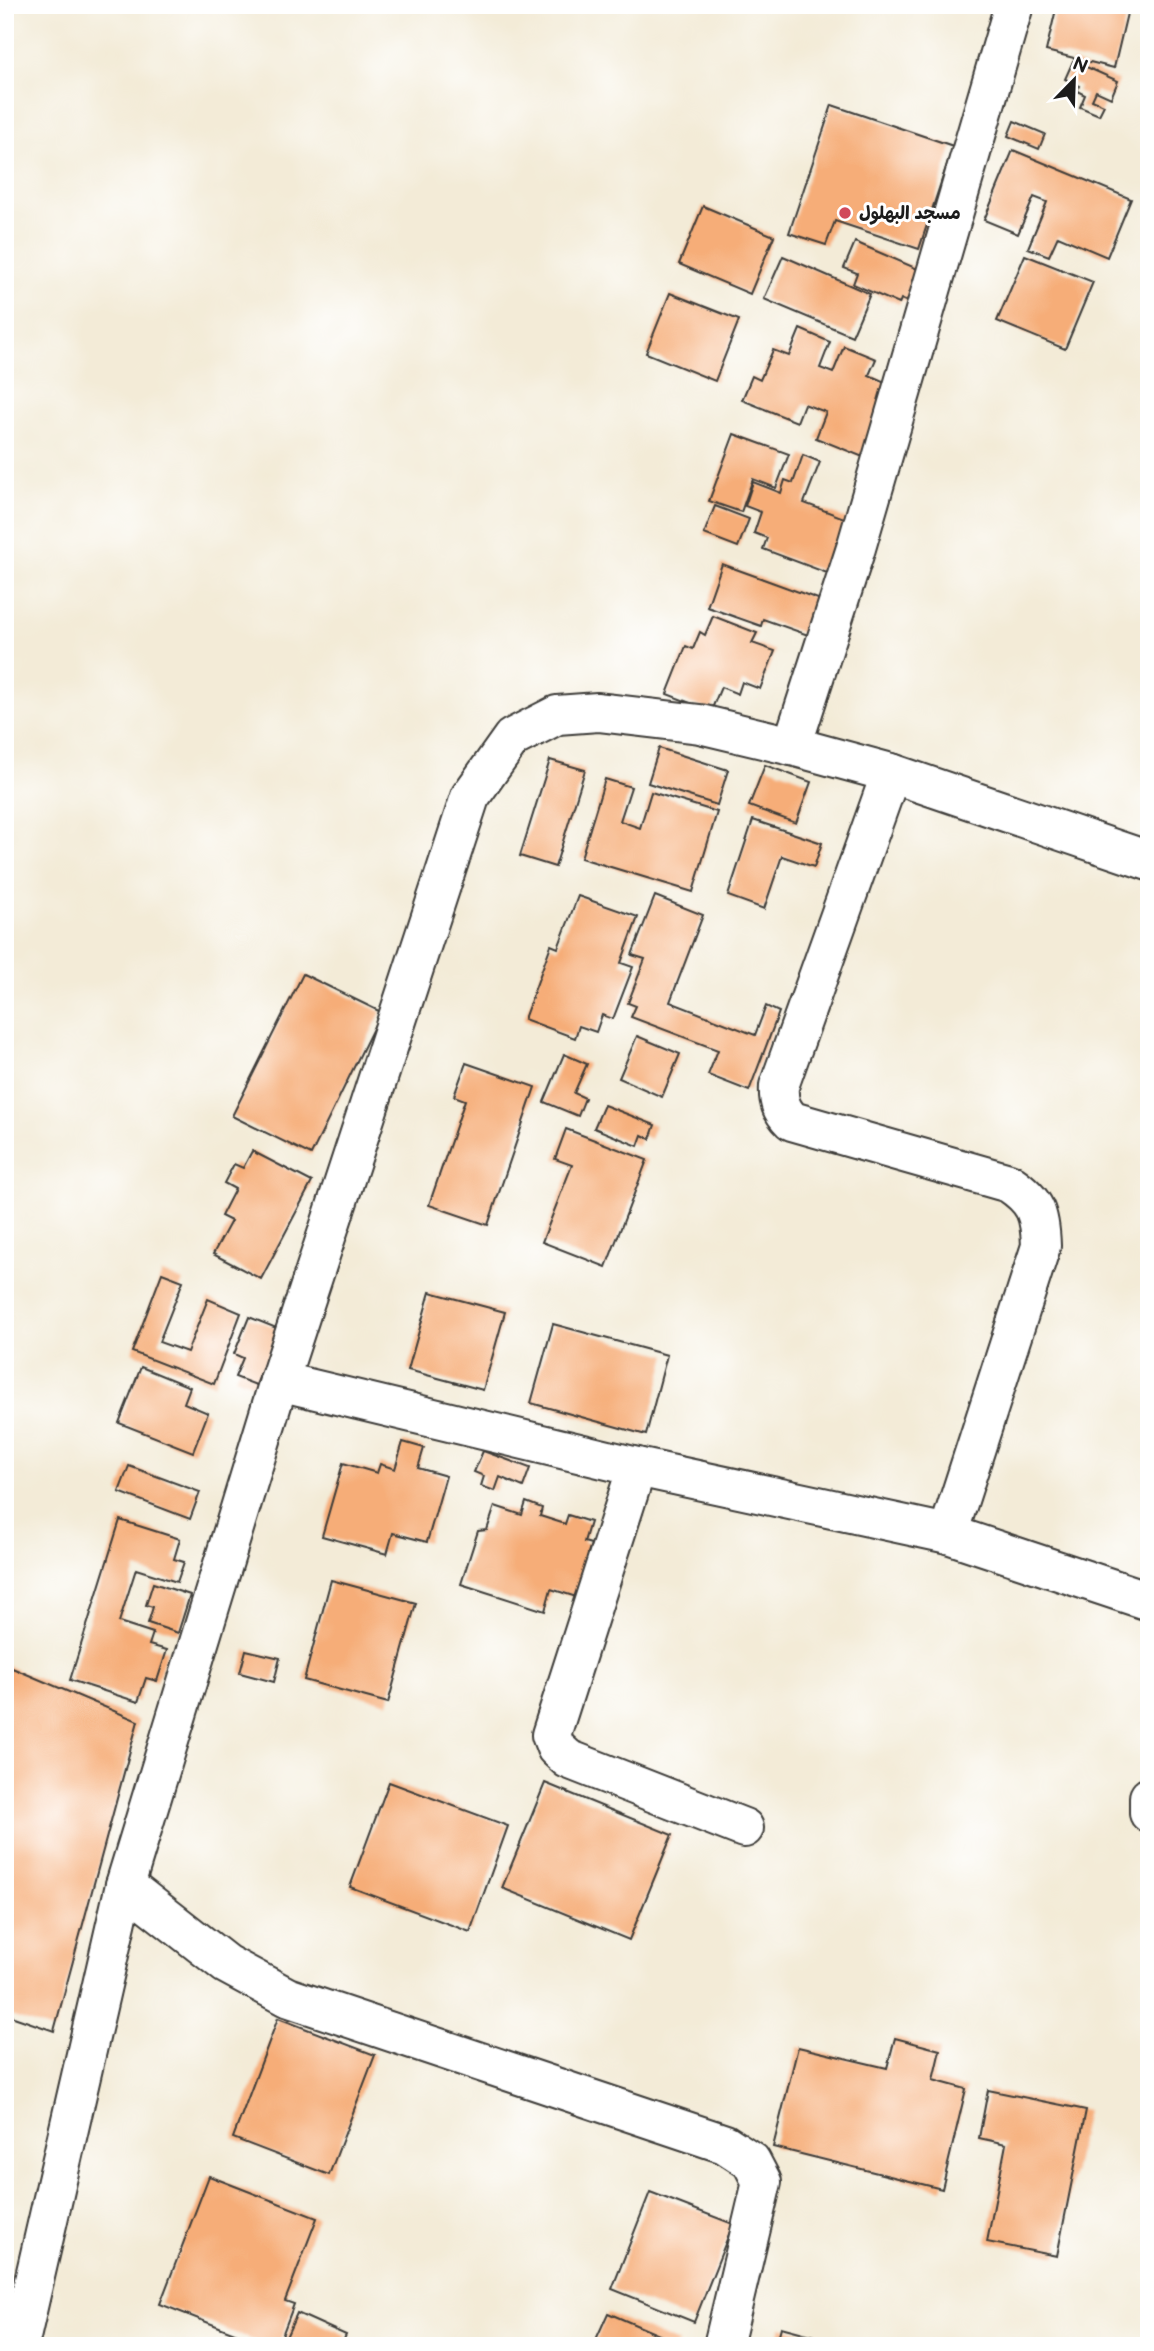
<svg xmlns="http://www.w3.org/2000/svg" width="1154" height="2351" font-family="'Balsamiq Sans','Playpen Sans Arabic',sans-serif">
<style>
.building{fill:#f6ad78}
.lines{fill:none;stroke-linecap:round;stroke-linejoin:round}
.minor-casing{stroke:#3c3b38;stroke-width:42}
.minor{stroke:#fff;stroke-width:38}
.poi-dot{fill:#d1495b;stroke:#fff;stroke-width:2.5}
.labels{text-anchor:middle;dominant-baseline:central;stroke-width:6;stroke-linejoin:round;paint-order:stroke}
.poi-label{font-size:18px;font-weight:bold;fill:#1c1c1c;stroke:#fff;text-anchor:start}
</style>
<rect width="100%" height="100%" fill="#fff"/>
<filter id="ink" filterUnits="userSpaceOnUse"><feTurbulence type="fractalNoise" baseFrequency=".0143" numOctaves="2"/><feDisplacementMap in="SourceGraphic" scale="14" xChannelSelector="R" yChannelSelector="G"/><feConvolveMatrix kernelMatrix="1 2 1 2 8 2 1 2 1" color-interpolation-filters="sRGB"/></filter>
<filter id="wash" filterUnits="userSpaceOnUse"><feTurbulence type="fractalNoise" baseFrequency=".00686" numOctaves="4" result="noise"/><feDisplacementMap in="SourceGraphic" scale="28" xChannelSelector="R" yChannelSelector="G"/><feGaussianBlur stdDeviation="1.57" result="paint"/><feColorMatrix in="noise" values="0 0 0 0 0 0 0 0 0 0 0 0 0 0 0 0 0 1.4 0 .05"/><feComposite in="paint" operator="in"/></filter>
<g filter="url(#wash)">
<rect width="100%" height="100%" fill="#f3ebd7"/>
<g id="blocks">
<g class="building">
<polygon points="1057,5 1129,5 1114,68 1046,51"/>
<polygon points="1073,61 1118,81 1111,98 1096,91 1092,100 1104,105 1099,115 1080,107 1085,95 1077,91 1079,86 1065,79"/>
<polygon points="832,105 953,146 919,249 835,221 826,245 789,233"/>
<polygon points="1014,121 1045,134 1039,149 1008,136"/>
<polygon points="1013,150 1131,199 1107,257 1058,236 1049,256 1028,248 1047,202 1034,197 1018,234 984,220"/>
<polygon points="703,206 774,236 750,294 679,264"/>
<polygon points="855,242 927,273 914,305 901,299 899,304 853,284 857,273 844,268"/>
<polygon points="1025,255 1093,282 1065,349 997,321"/>
<polygon points="783,256 870,294 852,336 764,299"/>
<polygon points="670,293 739,320 715,381 646,353"/>
<polygon points="800,329 830,342 820,368 833,373 844,346 876,359 869,375 892,385 863,457 816,438 826,412 804,404 797,422 742,400 752,376 760,380 773,350 789,356"/>
<polygon points="734,434 789,454 776,488 753,479 741,512 709,501"/>
<polygon points="803,455 820,462 804,503 847,519 827,573 763,549 767,538 754,533 761,512 745,506 753,482 781,493 785,480 793,483"/>
<polygon points="715,506 749,519 738,547 704,534"/>
<polygon points="722,564 821,600 808,635 763,619 761,626 707,607"/>
<polygon points="713,616 757,633 752,643 775,651 760,689 742,682 738,694 721,687 711,711 667,694 686,646 693,649 700,632 705,635"/>
<polygon points="659,748 728,770 717,805 648,783"/>
<polygon points="550,760 585,770 555,867 520,856"/>
<polygon points="765,765 811,782 796,823 749,806"/>
<polygon points="605,779 631,787 620,821 640,828 651,792 717,812 693,892 581,858"/>
<polygon points="753,820 822,843 814,867 782,856 764,909 728,896"/>
<polygon points="578,896 638,917 621,963 633,967 613,1019 602,1015 596,1032 579,1026 575,1038 524,1019 551,945 558,948"/>
<polygon points="655,896 703,915 670,1002 755,1035 766,1006 779,1012 749,1091 708,1075 718,1050 631,1017 636,1006 628,1003 645,959 632,955"/>
<polygon points="303,974 381,1012 311,1155 232,1116"/>
<polygon points="637,1036 680,1054 662,1097 619,1078"/>
<polygon points="564,1054 587,1064 574,1093 585,1098 578,1116 544,1102"/>
<polygon points="466,1063 535,1087 488,1225 429,1205 465,1100 454,1096"/>
<polygon points="604,1105 655,1125 650,1139 642,1135 638,1146 594,1128"/>
<polygon points="566,1129 647,1160 606,1267 542,1242 572,1165 555,1159"/>
<polygon points="252,1151 312,1182 261,1279 213,1254 231,1221 221,1216 235,1189 224,1183 234,1164 243,1168"/>
<polygon points="162,1273 183,1281 159,1342 187,1352 208,1299 241,1313 214,1384 132,1352"/>
<polygon points="430,1292 505,1312 483,1390 408,1370"/>
<polygon points="249,1317 279,1329 256,1385 235,1377 243,1358 234,1354"/>
<polygon points="553,1324 667,1355 646,1435 531,1403"/>
<polygon points="141,1367 190,1387 184,1403 208,1413 193,1452 119,1423"/>
<polygon points="403,1442 424,1448 418,1468 446,1476 427,1542 393,1533 387,1554 322,1536 343,1463 377,1473 380,1464 395,1469"/>
<polygon points="483,1451 530,1468 523,1487 500,1477 495,1491 481,1486 484,1476 474,1472"/>
<polygon points="129,1466 200,1492 190,1519 119,1492"/>
<polygon points="526,1502 542,1508 540,1516 565,1524 568,1515 590,1522 584,1542 591,1544 588,1553 599,1557 586,1600 551,1589 545,1611 461,1584 478,1531 487,1530 495,1506 522,1515"/>
<polygon points="120,1520 180,1539 174,1559 184,1562 177,1582 136,1569 119,1622 153,1633 149,1645 167,1650 157,1681 146,1678 138,1702 70,1680"/>
<polygon points="331,1580 416,1603 388,1703 304,1680"/>
<polygon points="153,1583 190,1595 178,1633 148,1623 153,1607 146,1605"/>
<polygon points="246,1650 280,1658 274,1682 240,1673"/>
<polygon points="5,1665 138,1721 54,2031 5,2014"/>
<polygon points="389,1782 508,1826 470,1932 350,1887"/>
<polygon points="545,1783 672,1835 629,1940 502,1888"/>
<polygon points="278,2018 375,2055 329,2175 233,2138"/>
<polygon points="895,2038 940,2050 933,2080 966,2089 942,2189 773,2147 798,2047 887,2068"/>
<polygon points="988,2090 1086,2110 1057,2256 987,2242 1006,2144 979,2138"/>
<polygon points="209,2176 317,2218 285,2301 294,2304 278,2346 268,2346 160,2304"/>
<polygon points="650,2192 733,2224 694,2322 612,2289"/>
<polygon points="297,2313 346,2335 341,2346 282,2346"/>
<polygon points="608,2313 678,2343 677,2346 593,2346"/>
<polygon points="781,2327 849,2345 849,2346 776,2346"/>
</g>
</g>
</g>
<g filter="url(#ink)">
<use href="#blocks" fill-opacity="0" stroke="#3c3b38" stroke-width="2"/>
<g class="lines">
<g class="minor-casing">
<g id="minor">
<polyline points="792,746 891,773 1149,861"/>
<path d="M 891,773 L 779,1086 C 778,1101 781,1110 792,1121 L 1009,1183 C 1036,1201 1040,1214 1041,1246 L 948,1534"/>
<polyline points="279,1381 637,1467 948,1534 1149,1601"/>
<polyline points="637,1467 551,1735 556,1748 568,1759 744,1828"/>
<polyline points="1149,1797 1149,1813"/>
<polyline points="125,1885 226,1964 287,1997 725,2144 751,2161 762,2182 723,2346"/>
<polyline points="19,2346 125,1885 279,1381 470,797 512,738 557,715 598,712 700,724 792,746 856,548 1014,5"/>
</g>
</g>
<use href="#minor" class="minor"/>
</g>
</g>
<circle class="poi-dot" cx="845" cy="213" r="7"/>
<g class="labels">
<g class="poi-label">
<text x="859" y="213">مسجد البهلول</text>
</g>
</g>
<rect width="1154" height="2351" fill="none" stroke="#fff" stroke-width="28"/>
<g transform="translate(1074 80) rotate(23)" stroke="#ffffff" stroke-width="5" paint-order="stroke">
<path d="M0-5L12 26L0 18L-12 26Z" fill="#1c1c1c"/>
<text y="-10" font-size="19" font-weight="bold" text-anchor="middle" fill="#1c1c1c">N</text>
</g>
</svg>
